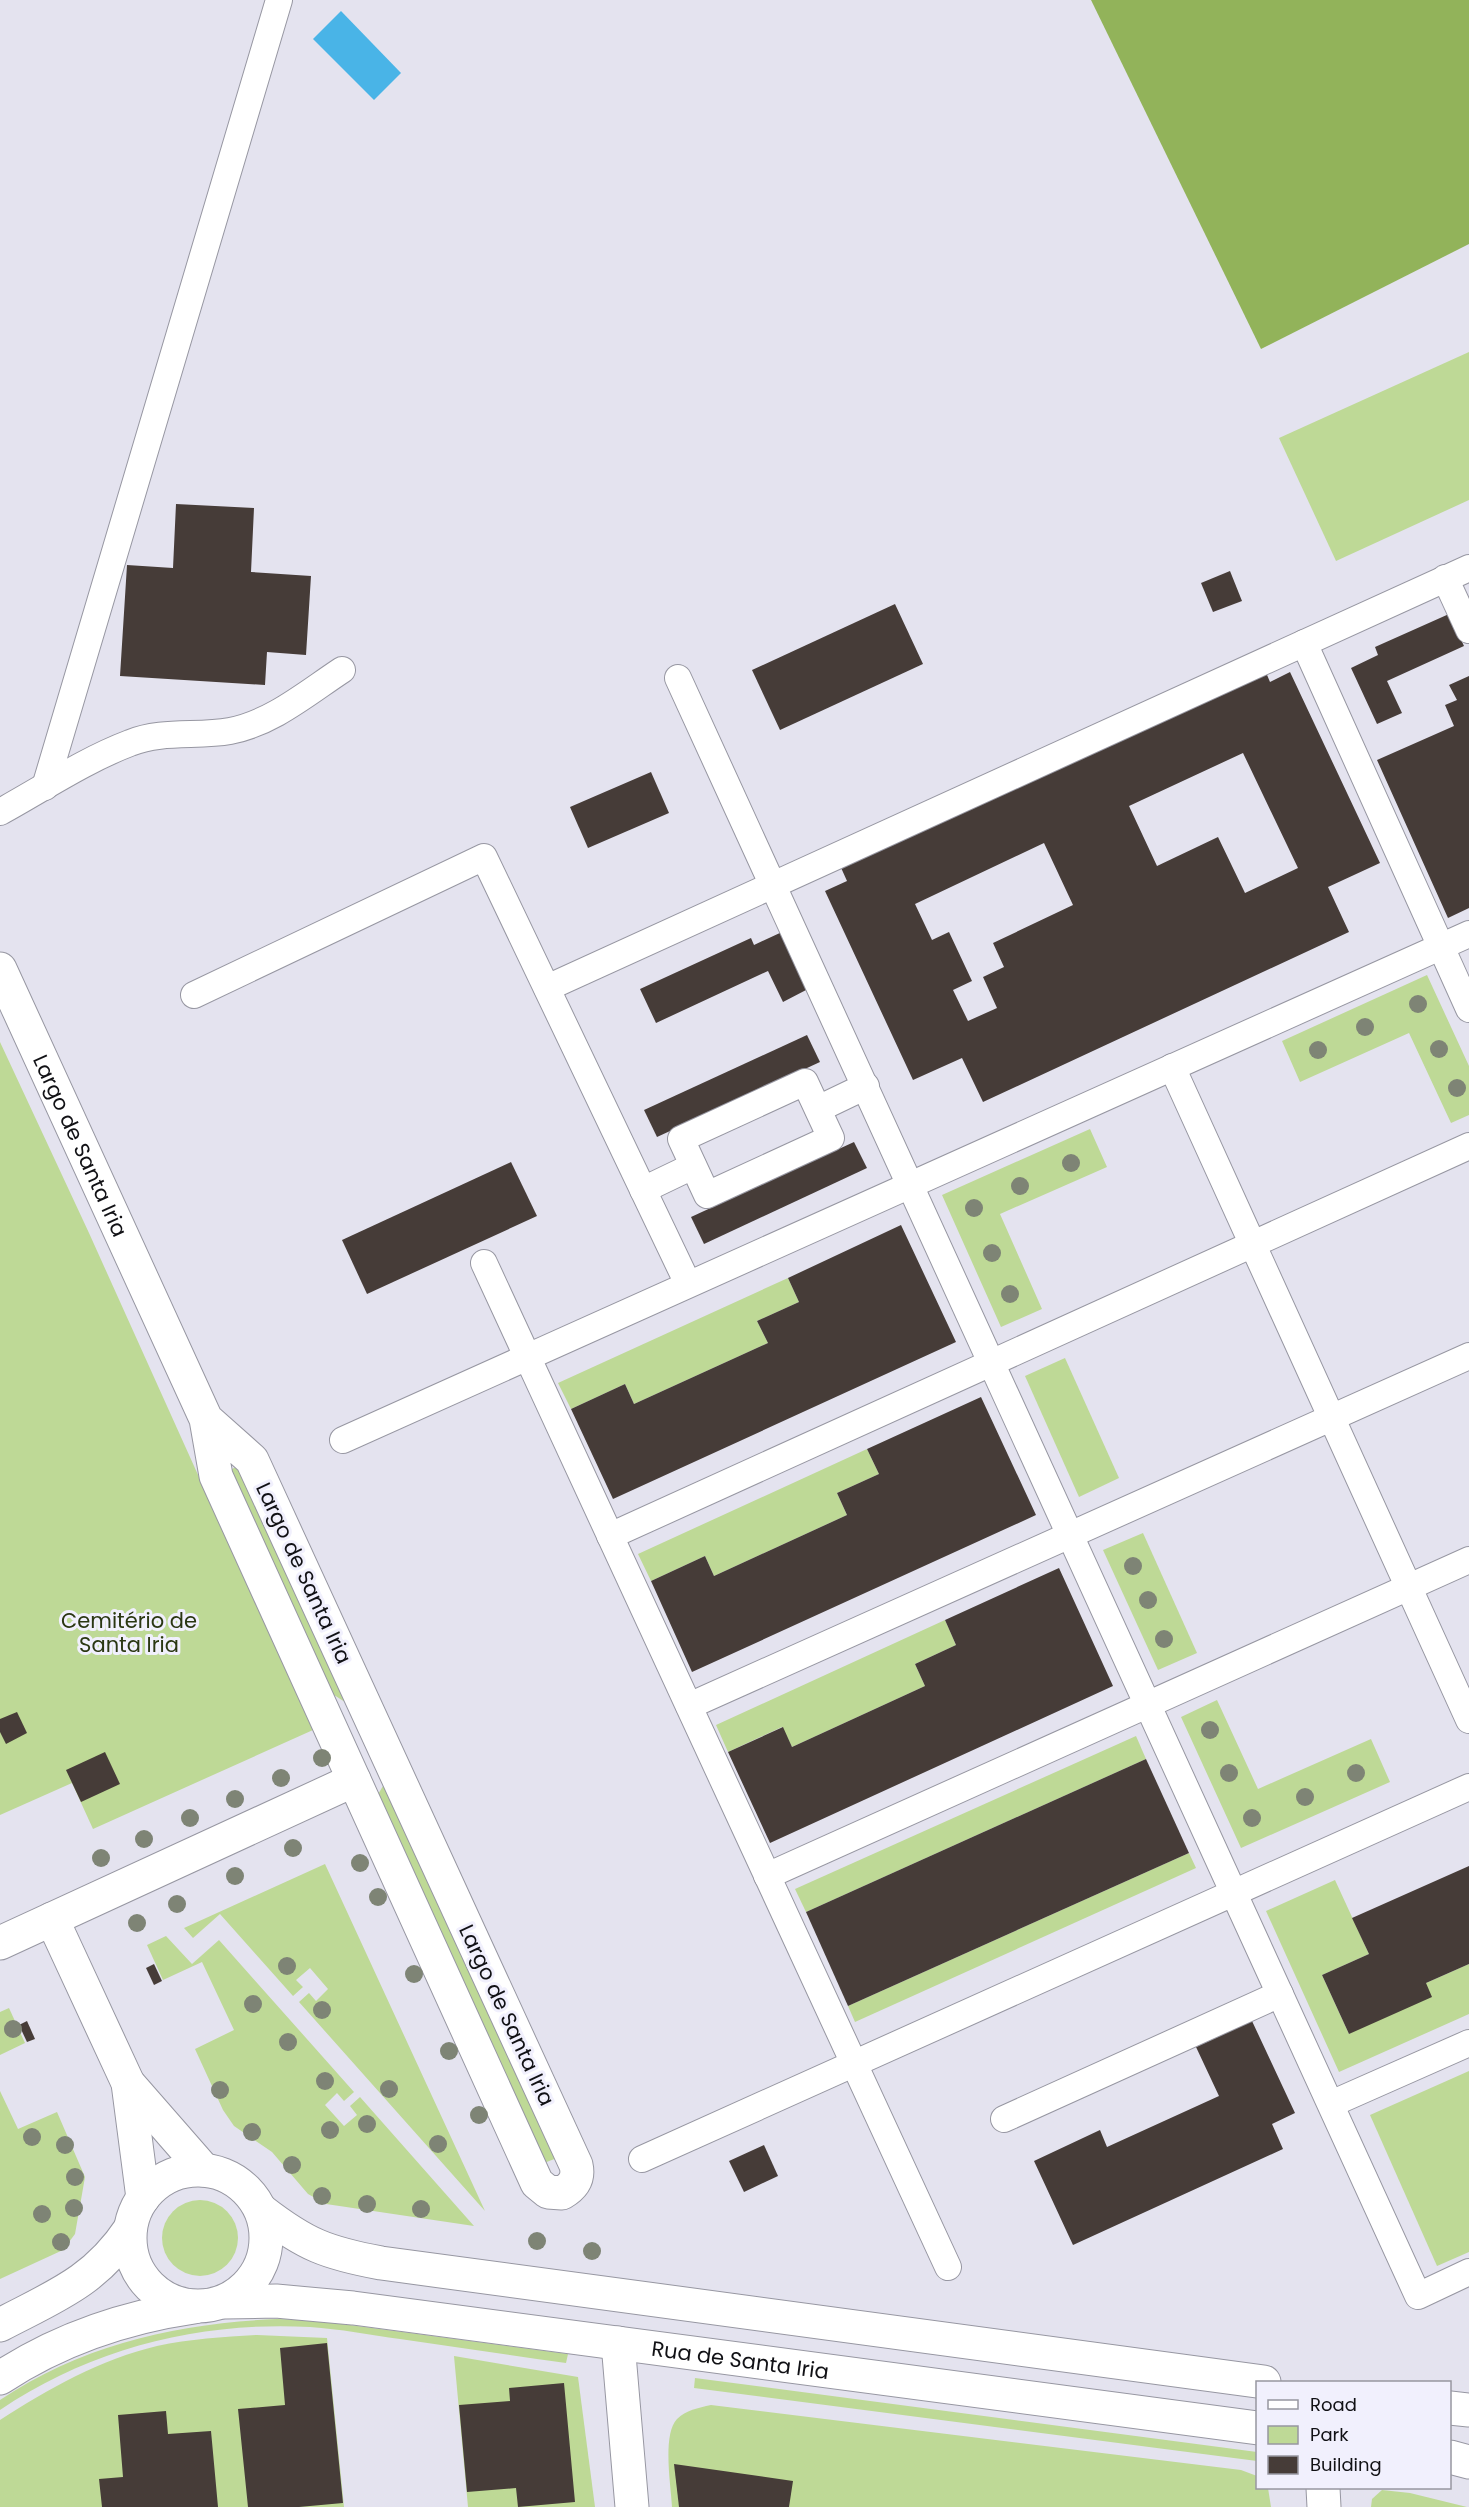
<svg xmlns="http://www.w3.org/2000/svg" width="1469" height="2507" font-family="Poppins,sans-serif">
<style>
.green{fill:#bed996}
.forest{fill:#92b35a}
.water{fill:#49b4e7}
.building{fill:#463c38;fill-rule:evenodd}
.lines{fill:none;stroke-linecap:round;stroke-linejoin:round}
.lane-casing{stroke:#9797a2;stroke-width:28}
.street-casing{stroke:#9797a2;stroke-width:35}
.secondary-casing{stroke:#9797a2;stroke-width:35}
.lane{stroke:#fff;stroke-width:26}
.street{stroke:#fff;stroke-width:33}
.secondary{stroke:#fff;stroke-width:33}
.tree{fill:#7e8475}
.labels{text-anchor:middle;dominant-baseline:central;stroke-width:6;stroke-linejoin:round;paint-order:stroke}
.street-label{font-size:21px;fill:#111115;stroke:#f1f0fd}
.park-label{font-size:21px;fill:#2a3712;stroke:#f1f0fd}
</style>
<rect width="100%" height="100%" fill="#e4e3ef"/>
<g class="green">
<polygon points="1469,352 1469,500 1336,561 1279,438"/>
<polygon points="1427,975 1469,1066 1469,1115 1451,1123 1409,1033 1300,1082 1282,1041"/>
<polygon points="0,1042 89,1233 313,1730 93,1829 72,1783 0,1815"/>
<polygon points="1090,1129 1107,1167 1000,1214 1042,1309 1001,1327 942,1195"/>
<polygon points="788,1278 799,1302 757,1321 768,1343 634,1404 625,1384 571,1409 558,1383"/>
<polygon points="1065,1358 1119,1478 1079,1497 1025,1376"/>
<polygon points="867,1449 879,1474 837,1493 847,1515 714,1576 705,1556 651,1581 638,1554"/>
<polygon points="238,1466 348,1704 331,1693 228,1471"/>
<polygon points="1143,1533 1197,1653 1158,1670 1103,1550"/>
<polygon points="945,1620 956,1645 915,1664 925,1686 792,1747 782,1727 728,1752 716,1725"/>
<polygon points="1217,1700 1258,1789 1371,1739 1390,1782 1241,1848 1181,1717"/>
<polygon points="1136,1736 1146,1759 806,1912 795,1889"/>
<polygon points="386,1781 557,2158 544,2163 377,1796"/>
<polygon points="1189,1853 1196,1868 855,2022 848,2006"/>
<polygon points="325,1864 485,2211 299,2002 309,1993 316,2001 328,1989 310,1968 296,1980 303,1987 293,1996 220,1914 193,1938 184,1928"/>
<polygon points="1335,1880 1369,1954 1322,1975 1349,2034 1426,1983 1469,1964 1469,2014 1339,2072 1266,1911"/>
<polygon points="166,1936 192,1964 219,1940 354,2092 344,2101 337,2093 325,2105 344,2126 357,2115 350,2106 360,2097 474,2226 326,2204 308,2194 272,2152 234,2126 223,2110 195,2049 234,2030 202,1962 163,1980 147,1945"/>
<polygon points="9,2008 25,2043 0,2055 0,2012"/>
<polygon points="1469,2071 1469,2252 1437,2266 1370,2115"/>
<polygon points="0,2091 18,2129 57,2112 85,2177 75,2234 63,2250 0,2279"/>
<circle cx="200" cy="2238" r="38"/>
<path d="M 277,2319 L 312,2320 L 568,2354 L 566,2363 C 510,2355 455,2347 400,2339 C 370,2335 340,2329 310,2327 C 200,2321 92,2348 0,2410 L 0,2400 C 83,2344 179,2323 277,2319 Z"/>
<path d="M 257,2335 L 327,2338 L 344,2507 L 0,2507 L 0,2420 C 48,2389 101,2359 157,2346 C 190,2339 224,2337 257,2335 Z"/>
<polygon points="454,2356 578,2377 595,2507 468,2507"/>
<polygon points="695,2378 1257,2452 1257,2461 694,2388"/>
<path d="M 711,2405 L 1241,2470 L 1257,2476 L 1258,2488 L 1268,2488 L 1271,2507 L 672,2507 C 671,2486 662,2435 677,2419 C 686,2410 698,2408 711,2405 Z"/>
<polygon points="1382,2490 1410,2493 1467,2507 1371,2507 1372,2499"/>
</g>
<polygon class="forest" points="1091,0 1469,0 1469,244 1261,349"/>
<polygon class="water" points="341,11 401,73 374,100 313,39"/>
<g class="building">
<polygon points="176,504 254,508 251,572 311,576 306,655 267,652 265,685 120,676 127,565 173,568"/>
<polygon points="1230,571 1242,601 1213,612 1201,583"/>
<polygon points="895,604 923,664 780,730 752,670"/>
<polygon points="1449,614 1464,646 1387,681 1402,713 1377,724 1351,668 1378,655 1375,647"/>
<path d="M 1262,663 L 1270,682 L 1290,672 L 1380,863 L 1328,887 L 1349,932 L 983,1102 L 962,1058 L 913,1080 L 825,891 L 847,881 L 838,861 ZM 1243,753 L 1298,868 L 1245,893 L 1218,837 L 1157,866 L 1129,806 ZM 1044,843 L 1073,905 L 993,943 L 1004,967 L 983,977 L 997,1008 L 968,1021 L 953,990 L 972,981 L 949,932 L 932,940 L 915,904 Z"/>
<polygon points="1469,676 1469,908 1448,918 1377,760 1454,726 1445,705 1457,700 1449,685"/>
<polygon points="651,772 669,813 588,848 570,807"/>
<polygon points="782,932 808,989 783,1002 768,971 656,1023 640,989 751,938 754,945"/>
<polygon points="807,1035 820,1062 657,1137 644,1110"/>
<polygon points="854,1142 867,1168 704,1244 691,1217"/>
<polygon points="511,1162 537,1216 367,1294 342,1240"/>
<polygon points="901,1225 956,1342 613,1499 571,1409 625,1384 634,1404 768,1343 757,1321 799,1302 788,1278"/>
<polygon points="981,1397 1036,1515 692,1672 651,1581 705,1556 714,1576 847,1515 837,1493 879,1474 867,1449"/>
<polygon points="1059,1568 1113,1686 770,1843 728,1752 783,1727 792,1747 925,1686 915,1664 956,1645 945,1620"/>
<polygon points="17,1712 27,1733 6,1744 0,1732 0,1719"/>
<polygon points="105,1752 120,1784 81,1802 66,1770"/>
<polygon points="1146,1759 1189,1853 848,2006 806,1912"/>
<polygon points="1469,1866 1469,1964 1426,1983 1432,1997 1349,2034 1322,1975 1369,1954 1352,1918"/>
<polygon points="154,1964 162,1981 154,1985 146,1968"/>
<polygon points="27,2021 35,2039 27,2042 19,2025"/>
<polygon points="1252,2021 1295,2113 1272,2124 1283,2149 1073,2245 1034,2161 1100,2130 1107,2147 1219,2096 1196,2047"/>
<polygon points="764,2145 778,2176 744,2192 729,2161"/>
<polygon points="327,2343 343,2503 299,2507 248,2507 238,2409 285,2405 280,2348"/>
<polygon points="564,2383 575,2502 518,2507 516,2488 467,2492 459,2405 510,2401 509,2388"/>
<polygon points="166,2411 168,2434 211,2431 218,2507 102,2507 99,2479 123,2477 118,2415"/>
<polygon points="674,2464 793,2481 789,2507 679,2507"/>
</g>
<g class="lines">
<g class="lane-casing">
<g id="lane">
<polyline points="1445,578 1469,630"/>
<polyline points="1304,643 1469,1009"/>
<polyline points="678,678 1418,2296 1469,2272"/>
<polyline points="45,787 279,0"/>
<path d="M 0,812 C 42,789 85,760 130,743 C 162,730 197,737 230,731 C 272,723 307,693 342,670"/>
<polyline points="547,988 1469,568"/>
<polyline points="194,995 484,857 688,1284"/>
<polyline points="1172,1067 1469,1720"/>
<polygon points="805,1082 831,1138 707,1195 681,1139"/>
<polyline points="818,1109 866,1086"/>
<polyline points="643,1190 693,1166"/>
<polyline points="484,1263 948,2267"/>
<polyline points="343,1440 1469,934"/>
<polyline points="610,1536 1469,1146"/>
<polyline points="689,1706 1469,1356"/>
<polyline points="767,1876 1469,1560"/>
<polyline points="1331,2104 1469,2043"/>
<polyline points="1004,2119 1280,1994"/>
<polyline points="642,2159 1469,1787"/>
</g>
</g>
<g class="street-casing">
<g id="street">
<path id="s1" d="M 0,969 L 206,1419 L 216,1476 L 537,2183 L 548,2192 L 562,2193 C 574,2186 579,2178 576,2165 L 252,1460 L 206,1419"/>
<polyline points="0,1943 354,1780"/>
<polyline points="618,2343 632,2507"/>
<polyline points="1323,2488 1324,2507"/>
</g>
</g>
<g class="secondary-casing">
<g id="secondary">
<polyline points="52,1919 128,2083 204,2170"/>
<polyline points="128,2083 143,2198"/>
<circle cx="198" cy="2238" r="68"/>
<path d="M 262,2211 C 306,2245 327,2253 381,2263 L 1264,2382"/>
<path id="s2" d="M 224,2302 L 276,2301 L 353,2308 L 1258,2428"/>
<path d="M 0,2325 C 53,2297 95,2282 130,2229"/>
<path d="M 0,2378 C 58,2340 125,2317 194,2307"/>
<polyline points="1450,2408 1469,2410"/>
<polyline points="1450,2457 1469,2462"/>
</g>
</g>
<use href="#lane" class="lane"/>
<use href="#street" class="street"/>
<use href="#secondary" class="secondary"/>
</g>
<g class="tree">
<circle cx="1418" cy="1004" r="9"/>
<circle cx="1365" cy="1027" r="9"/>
<circle cx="1439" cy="1049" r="9"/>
<circle cx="1318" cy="1050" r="9"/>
<circle cx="1457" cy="1088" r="9"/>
<circle cx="1071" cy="1163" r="9"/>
<circle cx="1020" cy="1186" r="9"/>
<circle cx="974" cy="1208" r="9"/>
<circle cx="992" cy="1253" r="9"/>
<circle cx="1010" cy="1294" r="9"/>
<circle cx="1133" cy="1566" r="9"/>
<circle cx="1148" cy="1600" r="9"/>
<circle cx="1164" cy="1639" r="9"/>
<circle cx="1210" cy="1730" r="9"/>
<circle cx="322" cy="1758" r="9"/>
<circle cx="1229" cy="1773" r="9"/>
<circle cx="1356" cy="1773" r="9"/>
<circle cx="281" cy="1778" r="9"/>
<circle cx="1305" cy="1797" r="9"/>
<circle cx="235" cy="1799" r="9"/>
<circle cx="190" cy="1818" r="9"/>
<circle cx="1252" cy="1818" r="9"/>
<circle cx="144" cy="1839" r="9"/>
<circle cx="293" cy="1848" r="9"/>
<circle cx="101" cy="1858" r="9"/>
<circle cx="360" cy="1863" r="9"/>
<circle cx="235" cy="1876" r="9"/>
<circle cx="378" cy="1897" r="9"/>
<circle cx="177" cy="1904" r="9"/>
<circle cx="137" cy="1923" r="9"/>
<circle cx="287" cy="1966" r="9"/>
<circle cx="414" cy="1974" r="9"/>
<circle cx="253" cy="2004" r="9"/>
<circle cx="322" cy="2010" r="9"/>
<circle cx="13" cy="2029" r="9"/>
<circle cx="288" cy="2042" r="9"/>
<circle cx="449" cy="2051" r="9"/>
<circle cx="325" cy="2081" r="9"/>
<circle cx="389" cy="2089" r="9"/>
<circle cx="220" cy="2090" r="9"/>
<circle cx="479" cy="2115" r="9"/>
<circle cx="367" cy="2124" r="9"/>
<circle cx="330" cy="2130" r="9"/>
<circle cx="252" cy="2132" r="9"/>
<circle cx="32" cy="2137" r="9"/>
<circle cx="438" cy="2144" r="9"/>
<circle cx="65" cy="2145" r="9"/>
<circle cx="292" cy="2165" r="9"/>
<circle cx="75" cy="2177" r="9"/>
<circle cx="322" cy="2196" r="9"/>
<circle cx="367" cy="2204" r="9"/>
<circle cx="74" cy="2208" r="9"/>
<circle cx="421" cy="2209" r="9"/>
<circle cx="42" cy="2214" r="9"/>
<circle cx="537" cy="2241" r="9"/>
<circle cx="61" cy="2242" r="9"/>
<circle cx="592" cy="2251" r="9"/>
</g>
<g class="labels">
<g class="street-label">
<text stroke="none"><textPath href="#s1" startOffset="194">Largo de Santa Iria</textPath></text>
<text transform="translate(304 1573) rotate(65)">Largo de Santa Iria</text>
<text transform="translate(507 2015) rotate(65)">Largo de Santa Iria</text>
<text stroke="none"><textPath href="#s2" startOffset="520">Rua de Santa Iria</textPath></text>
</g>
<g class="park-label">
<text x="129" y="1620">Cemitério de<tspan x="129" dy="24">Santa Iria</tspan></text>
</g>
</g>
<rect x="1256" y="2381" width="195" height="108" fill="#f1f0fd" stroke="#9797a0" stroke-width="1.5"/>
<rect x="1268" y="2400" width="30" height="9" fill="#ffffff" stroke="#9797a0" stroke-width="1.5"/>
<text x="1310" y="2411" font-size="18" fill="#111115">Road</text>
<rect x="1268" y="2426" width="30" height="18" fill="#bed996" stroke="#9797a0" stroke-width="1.5"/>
<text x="1310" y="2441" font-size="18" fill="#111115">Park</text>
<rect x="1268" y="2456" width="30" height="18" fill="#463c38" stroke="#9797a0" stroke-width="1.5"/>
<text x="1310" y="2471" font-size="18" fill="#111115">Building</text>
</svg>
